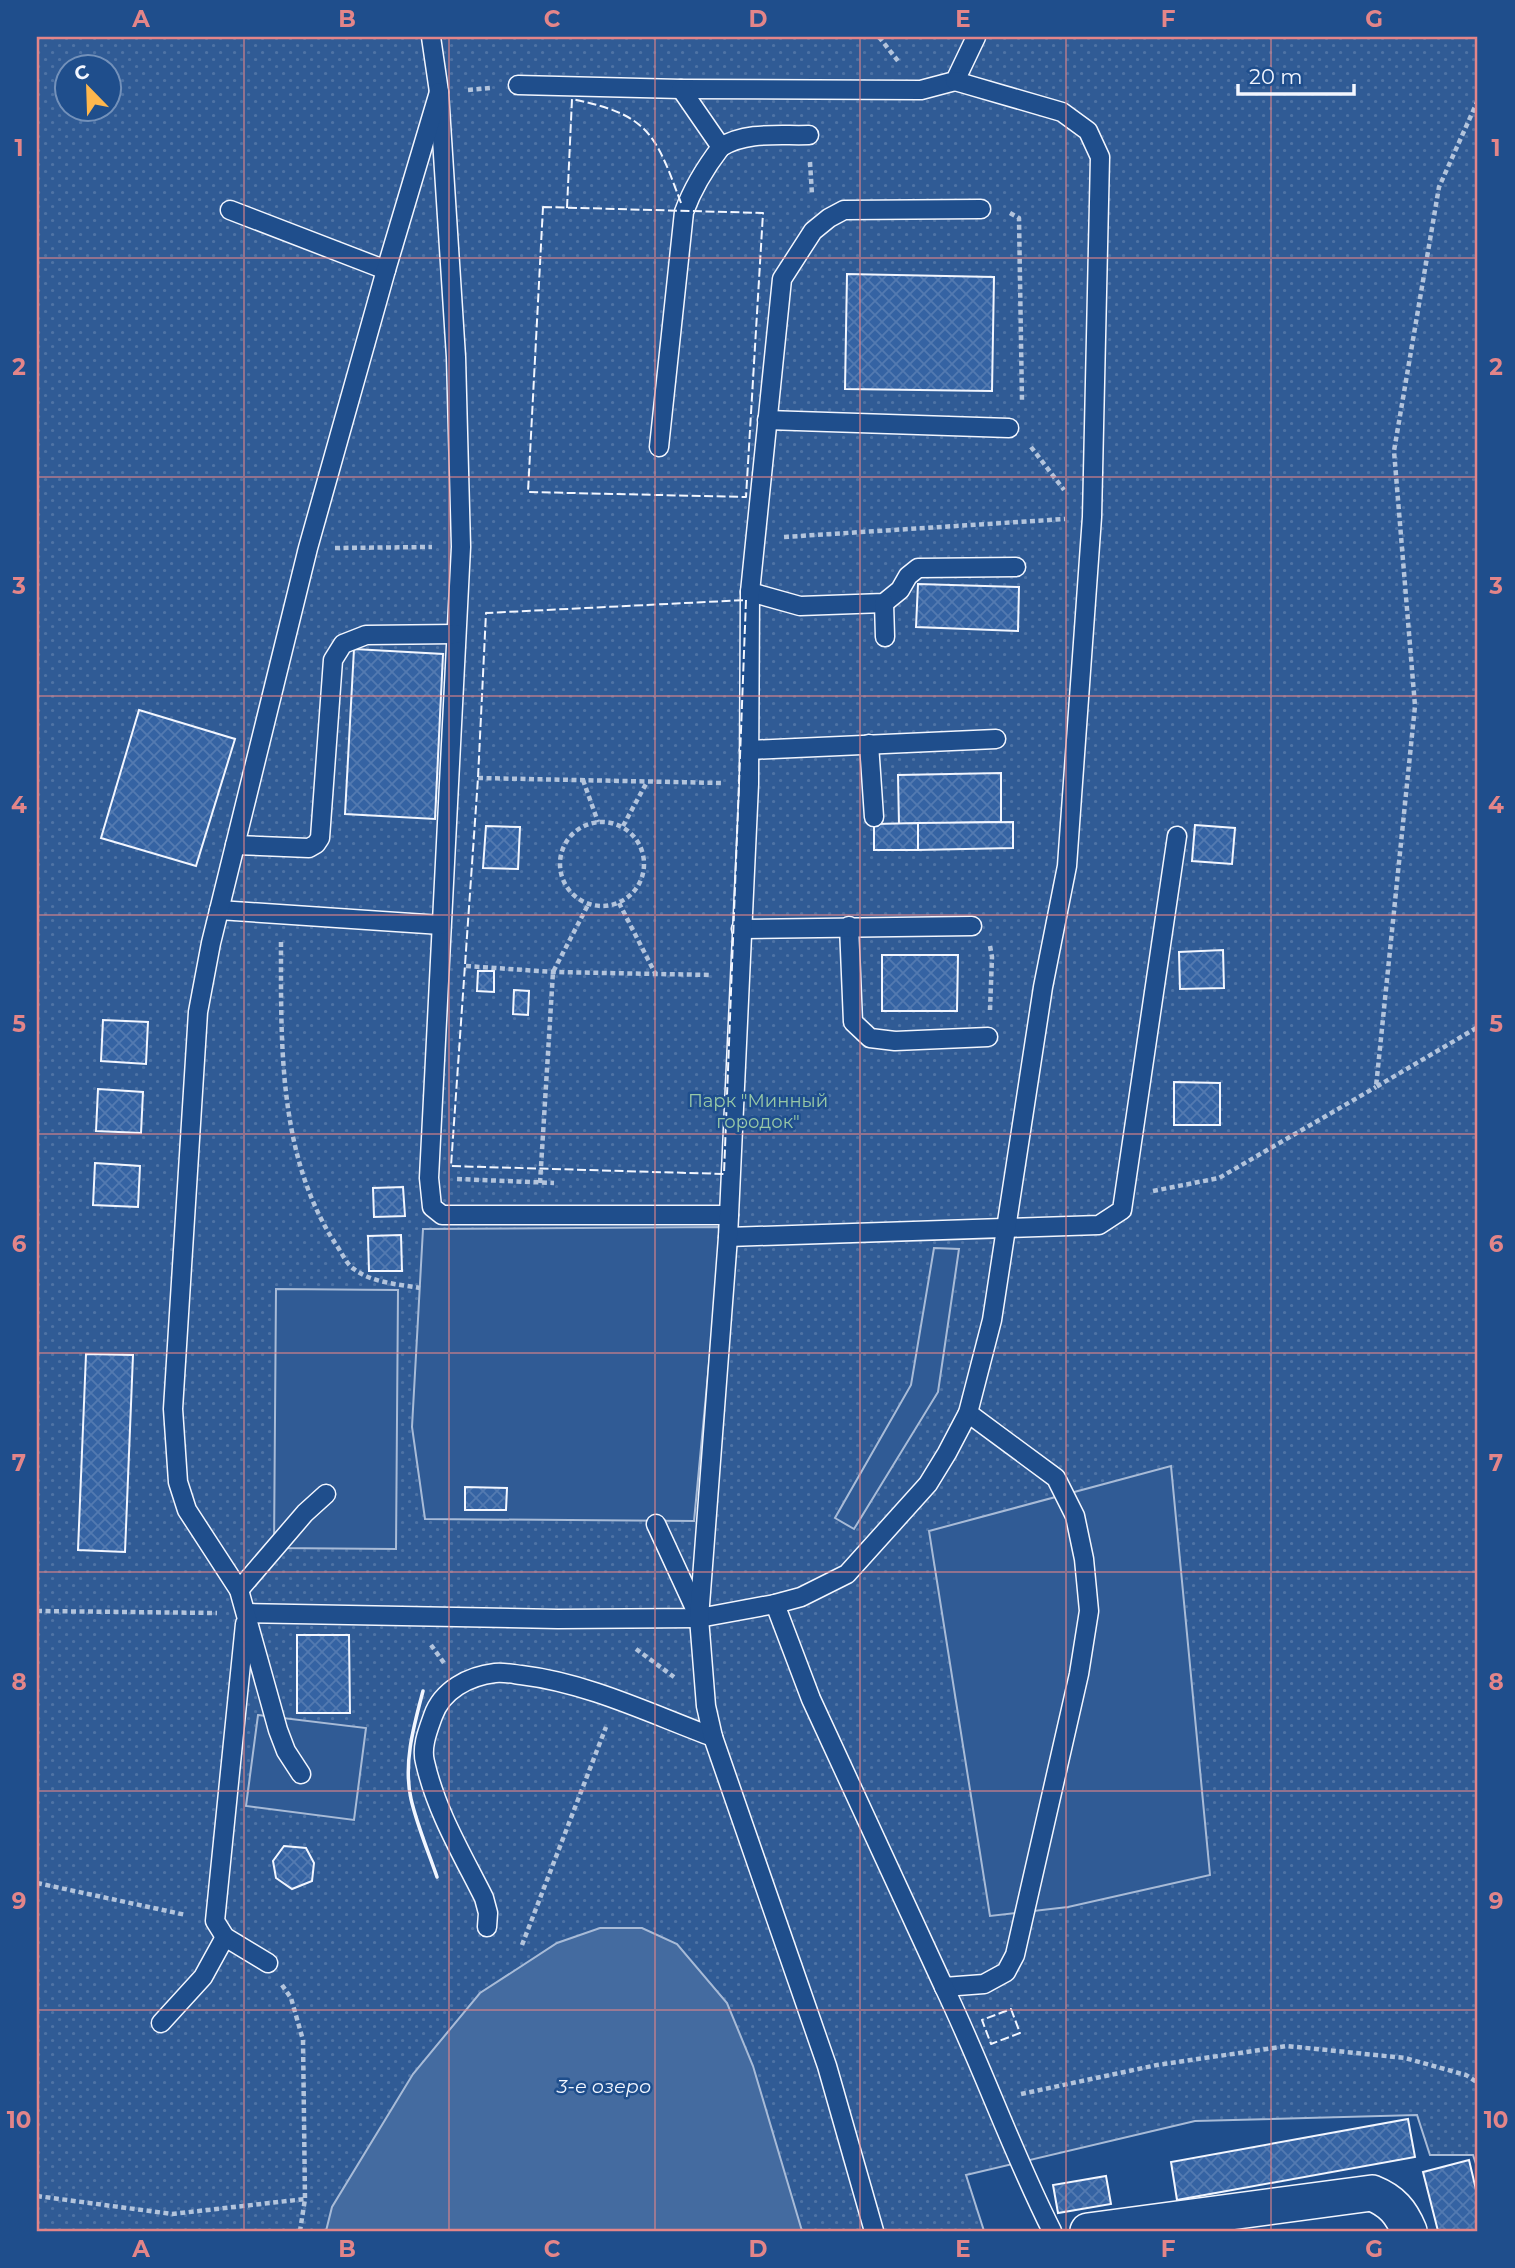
<svg xmlns="http://www.w3.org/2000/svg" width="1515" height="2268" font-family="Montserrat,sans-serif">
<style>
.park{fill:url(#park-dots);stroke:#a8bbd7;stroke-width:2;fill-rule:evenodd}
.built{fill:#305b95;stroke:#a8bbd7;stroke-width:2}
.water{fill:#446ba0;stroke:#a8bbd7;stroke-width:2}
.building{fill:url(#building-cross-hatch);stroke:#f2f6ff;stroke-width:2}
.lines{fill:none;stroke-linecap:round;stroke-linejoin:round}
.lane-casing{stroke:#f2f6ff;stroke-width:21}
.street-casing{stroke:#f2f6ff;stroke-width:38}
.path{stroke:#b3c4dc;stroke-width:4.5;stroke-dasharray:5 3.5;stroke-linecap:butt}
.lane{stroke:#1f4e8c;stroke-width:18}
.street{stroke:#1f4e8c;stroke-width:35}
.fence{stroke:#f2f6ff;stroke-width:2;stroke-dasharray:9 3.5;stroke-linecap:butt}
.wall{stroke:#f2f6ff;stroke-width:3.5}
.grid{fill:none;stroke:#e38589;stroke-width:2;stroke-opacity:0.55}
.labels{text-anchor:middle;dominant-baseline:central;stroke-width:5;stroke-linejoin:round;paint-order:stroke}
.park-label{font-size:18px;fill:#97c8a6;stroke:#1f4e8c}
.water-label{font-size:19px;font-style:italic;fill:#f2f6ff;stroke:#1f4e8c}
.neatline{fill:none;stroke:#e38589;stroke-width:2.5}
.grid-label{font-size:23px;text-anchor:middle;font-weight:bold;fill:#e38589}
</style>
<defs>
<pattern id="park-dots" width="8" height="8" patternUnits="userSpaceOnUse" patternTransform="scale(1.75)"><rect width="8" height="8" fill="#305b95"/><path d="M2 2h.1M6 6h.1" fill="none" stroke="#4e73a5" stroke-width="1.8" stroke-linecap="round"/></pattern>
<pattern id="building-cross-hatch" width="8" height="8" patternUnits="userSpaceOnUse" patternTransform="scale(1.75)"><rect width="8" height="8" fill="#3563a3"/><path d="M0 0l8 8M0 8l8-8" fill="none" stroke="#537ab1"/></pattern>
</defs>
<rect width="100%" height="100%" fill="#1f4e8c"/>
<path class="park" d="M 37,37 L 1478,37 L 1478,2170 L 1473,2155 L 1430,2155 L 1417,2115 L 1195,2121 L 966,2175 L 984,2231 L 37,2231 ZM 66,66 L 108,66 L 108,108 L 66,108 Z"/>
<g class="built">
<polygon points="722,1227 694,1521 425,1519 412,1427 423,1229"/>
<polygon points="934,1248 959,1249 938,1392 854,1529 835,1518 911,1385"/>
<polygon points="276,1289 398,1290 396,1549 274,1548"/>
<polygon points="1171,1466 1210,1875 1068,1907 990,1916 929,1531"/>
<polygon points="258,1715 366,1728 354,1820 246,1806"/>
</g>
<polygon class="water" points="600,1928 642,1928 677,1944 727,2003 753,2066 802,2231 326,2231 332,2207 413,2074 480,1993 557,1943"/>
<g class="building">
<polygon points="847,274 994,277 992,391 845,389"/>
<polygon points="918,584 1019,587 1018,631 916,627"/>
<polygon points="354,649 443,654 435,819 345,814"/>
<polygon points="139,710 235,739 196,866 101,838"/>
<polygon points="1001,773 1001,822 899,824 898,775"/>
<polygon points="1013,822 1013,848 918,850 918,823"/>
<polygon points="918,823 918,850 874,850 874,824"/>
<polygon points="1195,825 1235,828 1232,864 1192,861"/>
<polygon points="486,826 520,827 518,869 483,868"/>
<polygon points="1223,950 1224,988 1180,989 1179,952"/>
<polygon points="882,955 958,955 957,1011 882,1011"/>
<polygon points="478,971 494,971 494,992 477,991"/>
<polygon points="514,990 529,991 528,1015 513,1014"/>
<polygon points="103,1020 148,1022 146,1064 101,1061"/>
<polygon points="1174,1082 1220,1083 1220,1125 1174,1125"/>
<polygon points="98,1089 143,1092 141,1133 96,1131"/>
<polygon points="95,1163 140,1166 138,1207 93,1205"/>
<polygon points="403,1187 405,1216 374,1217 373,1188"/>
<polygon points="401,1235 402,1271 369,1271 368,1236"/>
<polygon points="86,1354 133,1355 125,1552 78,1550"/>
<polygon points="465,1487 507,1488 506,1510 465,1510"/>
<polygon points="297,1635 349,1635 350,1713 297,1713"/>
<polygon points="284,1846 306,1848 314,1863 312,1881 292,1889 276,1878 273,1861"/>
<polygon points="1408,2119 1415,2157 1177,2200 1171,2162"/>
<polygon points="1469,2160 1478,2198 1478,2231 1438,2231 1423,2172"/>
<polygon points="1106,2176 1111,2204 1058,2213 1053,2185"/>
</g>
<g class="lines">
<g class="lane-casing">
<g id="lane">
<polyline points="431,37 439,92 456,357 461,547 429,1178 432,1207 442,1215 729,1215"/>
<polyline points="518,85 681,89 921,90 955,81 976,37"/>
<path d="M 721,147 C 747,131 780,136 809,135"/>
<polyline points="230,210 386,270"/>
<polyline points="767,420 1009,428"/>
<path d="M 659,447 L 684,212 C 693,187 705,168 721,147 L 681,89"/>
<polyline points="750,592 800,606 884,603 900,590 908,576 918,568 1016,567"/>
<polyline points="884,603 885,637"/>
<polyline points="869,744 874,817"/>
<polyline points="749,750 996,739"/>
<polyline points="235,845 309,848 316,844 320,838 333,660 343,644 366,635 456,634"/>
<polyline points="219,910 441,925"/>
<polyline points="849,926 853,1022 870,1038 895,1041 988,1037"/>
<polyline points="741,929 972,926"/>
<polyline points="728,1237 1099,1225 1122,1210 1177,836"/>
<polyline points="656,1524 698,1615"/>
<polyline points="239,1590 305,1513 326,1494"/>
<polyline points="775,1604 811,1699 944,1987 984,1984 1006,1972 1015,1955 1079,1674 1089,1611 1084,1559 1075,1516 1056,1478 968,1413"/>
<polyline points="246,1613 558,1619 699,1618 775,1604 801,1597 847,1574 928,1484 947,1453 968,1413 992,1320 1043,987 1067,866 1092,517 1100,157 1088,131 1062,112 955,81"/>
<polyline points="245,1624 215,1921 225,1937 268,1963"/>
<polyline points="301,1774 286,1751 278,1730 239,1590 187,1510 178,1482 173,1409 198,1012 211,943 308,548 386,270 439,92"/>
<path d="M 487,1927 L 488,1913 L 484,1898 C 462,1854 436,1811 425,1762 C 421,1747 428,1730 433,1716 C 442,1690 469,1676 495,1673 C 503,1672 513,1674 521,1675 C 588,1683 651,1714 713,1737"/>
<path d="M 944,1987 C 983,2068 1012,2152 1052,2231"/>
<polyline points="161,2023 203,1977 225,1937"/>
<polyline points="874,2231 827,2066 713,1737 706,1706 699,1618 728,1237 749,784 750,592 782,279 813,231 829,218 844,210 981,209"/>
</g>
</g>
<g class="street-casing">
<path id="street" d="M 1088,2231 L 1372,2193 C 1392,2201 1401,2212 1409,2231"/>
</g>
<g class="path">
<polyline points="879,37 898,61"/>
<polyline points="468,90 490,88"/>
<polyline points="1478,100 1439,187 1394,451 1415,706 1376,1087 1478,1027"/>
<polyline points="810,162 812,195"/>
<polyline points="1010,213 1019,218 1022,402"/>
<polyline points="1031,447 1064,490"/>
<polyline points="784,537 1065,519"/>
<polyline points="335,548 432,547"/>
<polyline points="478,778 721,783"/>
<polyline points="583,780 598,822"/>
<circle cx="602" cy="864" r="42"/>
<polyline points="623,826 647,782"/>
<polyline points="619,903 655,973"/>
<path d="M 281,942 C 281,1044 278,1155 335,1243 C 341,1251 346,1264 354,1269 C 372,1283 398,1284 420,1288"/>
<polyline points="990,946 992,957 990,1010"/>
<polyline points="466,966 553,972 712,975"/>
<polyline points="457,1179 554,1183"/>
<polyline points="540,1183 553,972 589,903"/>
<polyline points="1153,1191 1219,1178 1376,1087"/>
<polyline points="37,1611 217,1613"/>
<polyline points="431,1645 444,1663"/>
<polyline points="636,1649 674,1677"/>
<polyline points="37,1883 186,1915"/>
<polyline points="522,1945 606,1727"/>
<polyline points="282,1985 291,1998 303,2040 305,2199 300,2231"/>
<polyline points="1021,2094 1157,2065 1287,2046 1405,2058 1466,2075 1478,2083"/>
<polyline points="37,2196 172,2214 305,2199"/>
</g>
<use href="#lane" class="lane"/>
<use href="#street" class="street"/>
<g class="fence">
<polygon points="543,207 763,213 746,497 528,492"/>
<path d="M 567,208 L 572,99 C 649,115 655,133 681,203"/>
<polygon points="746,600 724,1174 451,1166 478,778 486,613"/>
<polygon points="1011,2009 1020,2033 991,2044 982,2020"/>
</g>
<path class="wall" d="M 423,1691 C 414,1725 403,1763 411,1799 C 417,1825 428,1851 437,1877"/>
</g>
<path class="grid" d="M 244,37 L 244,2231M 449,37 L 449,2231M 655,37 L 655,2231M 860,37 L 860,2231M 1066,37 L 1066,2231M 1271,37 L 1271,2231M 37,258 L 1478,258M 37,477 L 1478,477M 37,696 L 1478,696M 37,915 L 1478,915M 37,1134 L 1478,1134M 37,1353 L 1478,1353M 37,1572 L 1478,1572M 37,1791 L 1478,1791M 37,2010 L 1478,2010"/>
<g class="labels">
<g class="park-label">
<text x="758" y="1101">Парк "Минный<tspan x="758" dy="21">городок"</tspan></text>
</g>
<g class="water-label">
<text x="604" y="2086">3-е озеро</text>
</g>
</g>
<rect width="1515" height="2268" fill="none" stroke="#1f4e8c" stroke-width="77"/>
<g transform="translate(88 88) rotate(337)"><circle r="33" fill="#1f4e8c" stroke="#7391ba" stroke-width="2"/>
<path d="M0-5L12 26L0 18L-12 26Z" fill="#ffb74d"/>
<text y="-10" font-size="19" font-weight="bold" text-anchor="middle" fill="#f2f6ff">С</text>
</g>
<path d="M1238 84v10h116v-10" fill="none" stroke="#f2f6ff" stroke-width="3.5"/>
<text x="1249" y="84" font-size="21" fill="#f2f6ff" stroke="#1f4e8c" stroke-width="5" paint-order="stroke">20 m</text>
<rect x="38" y="38" width="1438" height="2192" class="neatline"/>
<g class="grid-label">
<text x="141" y="27">A</text>
<text x="347" y="27">B</text>
<text x="552" y="27">C</text>
<text x="758" y="27">D</text>
<text x="963" y="27">E</text>
<text x="1168" y="27">F</text>
<text x="1374" y="27">G</text>
<text x="19" y="156">1</text>
<text x="1496" y="156">1</text>
<text x="19" y="375">2</text>
<text x="1496" y="375">2</text>
<text x="19" y="594">3</text>
<text x="1496" y="594">3</text>
<text x="19" y="813">4</text>
<text x="1496" y="813">4</text>
<text x="19" y="1032">5</text>
<text x="1496" y="1032">5</text>
<text x="19" y="1252">6</text>
<text x="1496" y="1252">6</text>
<text x="19" y="1471">7</text>
<text x="1496" y="1471">7</text>
<text x="19" y="1690">8</text>
<text x="1496" y="1690">8</text>
<text x="19" y="1909">9</text>
<text x="1496" y="1909">9</text>
<text x="19" y="2128">10</text>
<text x="1496" y="2128">10</text>
<text x="141" y="2257">A</text>
<text x="347" y="2257">B</text>
<text x="552" y="2257">C</text>
<text x="758" y="2257">D</text>
<text x="963" y="2257">E</text>
<text x="1168" y="2257">F</text>
<text x="1374" y="2257">G</text>
</g>
</svg>
